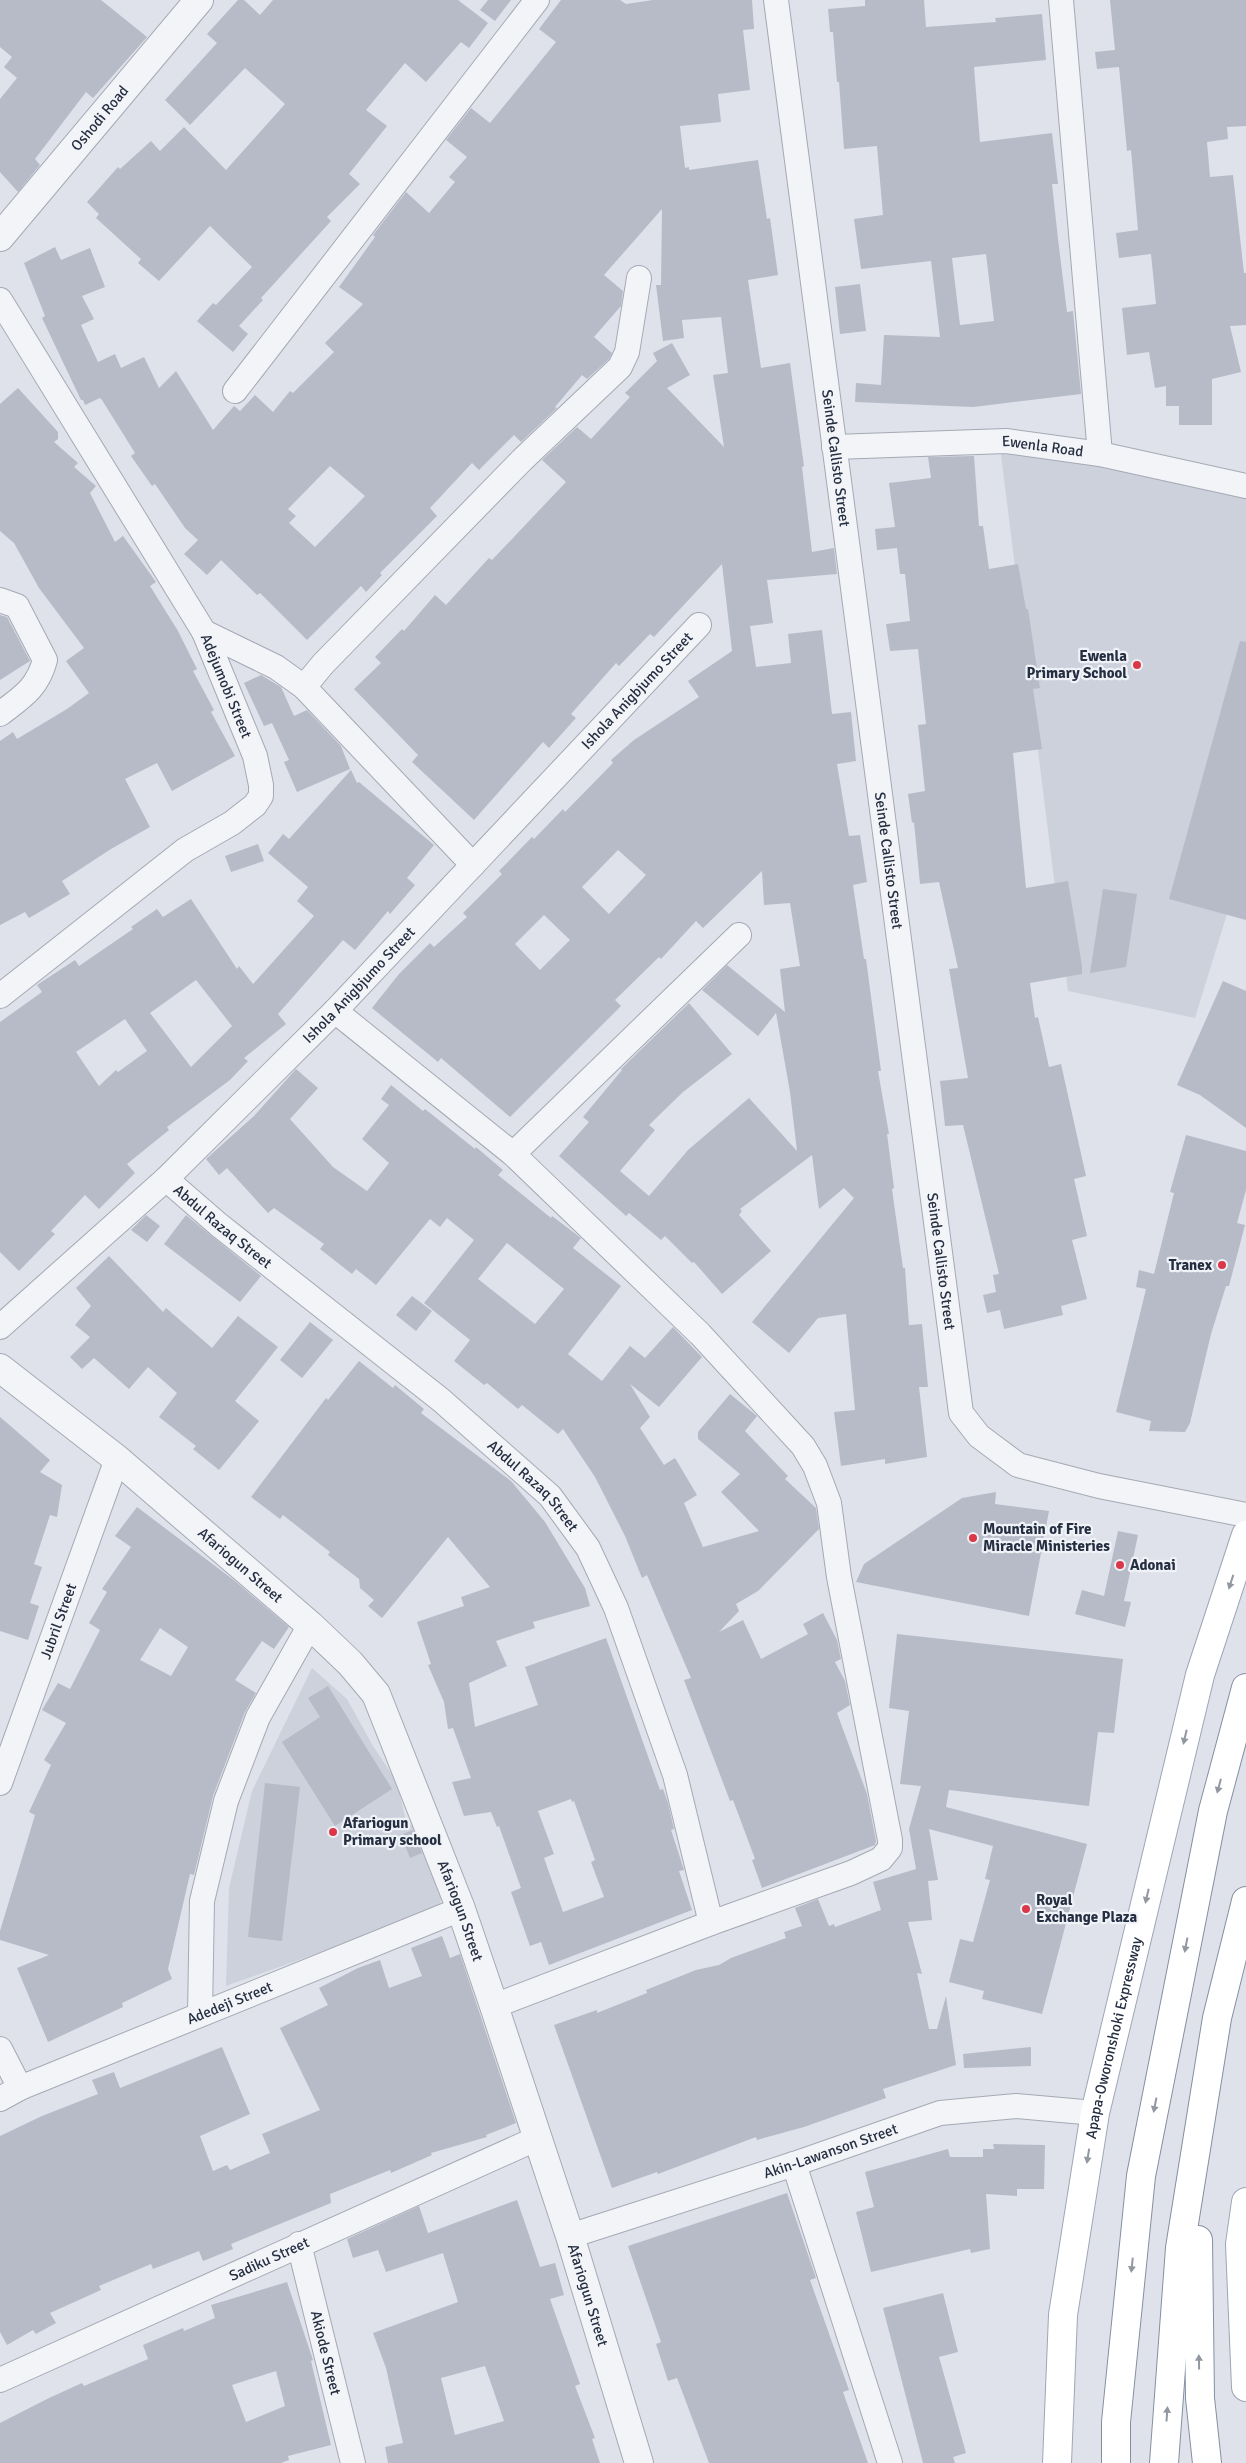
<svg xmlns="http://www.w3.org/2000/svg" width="1246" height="2463" font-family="Signika,sans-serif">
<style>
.built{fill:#cdd1dc}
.building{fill:#b6bbc7;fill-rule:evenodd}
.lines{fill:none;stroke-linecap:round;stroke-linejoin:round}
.minor-casing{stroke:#a4a9b4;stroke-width:26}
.tertiary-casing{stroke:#a4a9b4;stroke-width:30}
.primary-casing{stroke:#9da6b6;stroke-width:30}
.motorway-casing{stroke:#858fa2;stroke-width:30}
.minor{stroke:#f2f4f7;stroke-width:24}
.tertiary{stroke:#f2f4f7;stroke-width:28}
.primary{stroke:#fff;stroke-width:28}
.motorway{stroke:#fff;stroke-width:28}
.oneway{fill:#9297a0}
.poi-dot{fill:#da3848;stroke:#eff2f7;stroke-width:2}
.labels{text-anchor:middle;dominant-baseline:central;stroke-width:4.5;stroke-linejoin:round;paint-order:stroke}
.street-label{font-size:15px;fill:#262f42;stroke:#eff2f7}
.poi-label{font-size:15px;font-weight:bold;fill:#262f42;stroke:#eff2f7;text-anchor:start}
</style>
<rect width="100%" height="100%" fill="#dfe2ea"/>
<g class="built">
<polygon points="999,439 1246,479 1246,852 1195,1018 1068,991"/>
<polygon points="312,1668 347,1699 373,1746 397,1782 407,1826 419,1822 443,1888 439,1910 226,1986 229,1888 252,1791"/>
</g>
<g class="building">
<polygon points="0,0 101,0 147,37 93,98 86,92 35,159 40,165 18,192 0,172 0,99 17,78 4,67 12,57 0,47"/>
<polygon points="238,0 244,0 260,15 273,0 458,0 488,23 469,48 461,42 426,82 405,63 366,110 387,126 349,174 360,184 327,217 331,221 261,298 263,300 239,326 248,334 233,352 197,321 213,303 216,305 252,267 210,226 159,281 138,263 141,259 96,218 99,214 87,202 118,167 120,169 151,141 160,151 184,127 226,170 285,104 245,68 190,125 165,100 217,43 207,34"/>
<polygon points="488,0 511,0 495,21 480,10"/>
<path d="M 561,0 L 620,0 L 626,4 L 653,0 L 752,0 L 754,29 L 743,30 L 750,90 L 718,94 L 721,122 L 680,126 L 685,168 L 689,167 L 689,170 L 758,160 L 767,219 L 770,218 L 778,275 L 748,280 L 761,368 L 790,363 L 804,466 L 802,467 L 812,552 L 834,548 L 837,574 L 767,580 L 773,623 L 750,626 L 756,667 L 791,663 L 788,634 L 822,630 L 832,714 L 851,712 L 856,761 L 837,764 L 849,836 L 860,835 L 867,882 L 853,885 L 864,959 L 866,959 L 881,1071 L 878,1071 L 889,1134 L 887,1134 L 894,1188 L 892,1189 L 903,1268 L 905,1268 L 909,1325 L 922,1324 L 928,1387 L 919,1387 L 927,1457 L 885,1464 L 885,1459 L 841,1466 L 834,1412 L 855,1410 L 846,1314 L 818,1318 L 789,1353 L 752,1322 L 854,1198 L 844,1188 L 819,1209 L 812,1155 L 740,1209 L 742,1211 L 739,1215 L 771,1251 L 722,1294 L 694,1262 L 692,1263 L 665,1236 L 661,1240 L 629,1213 L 626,1216 L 559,1156 L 589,1122 L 583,1117 L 622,1070 L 621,1069 L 689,1003 L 732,1054 L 683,1092 L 649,1125 L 655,1130 L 620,1171 L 649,1196 L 688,1150 L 749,1098 L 797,1151 L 790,1092 L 776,1013 L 758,1036 L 702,990 L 727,965 L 785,1012 L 780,969 L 800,966 L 790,903 L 764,905 L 762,871 L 703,928 L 696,921 L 661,959 L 659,957 L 615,1000 L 621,1006 L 510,1117 L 441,1058 L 438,1062 L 372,1008 L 399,974 L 430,943 L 434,947 L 467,917 L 463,913 L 502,874 L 499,871 L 532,837 L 534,839 L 563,809 L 565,812 L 613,763 L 611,760 L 634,740 L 699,697 L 688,681 L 732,651 L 722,564 L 654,637 L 650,634 L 619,666 L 616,663 L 571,714 L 576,718 L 549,748 L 543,742 L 474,820 L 412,762 L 418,755 L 354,689 L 381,663 L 375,657 L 402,629 L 404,631 L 435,595 L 446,605 L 489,558 L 492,560 L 566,482 L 542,460 L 577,427 L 591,439 L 630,397 L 625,393 L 657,361 L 653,353 L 672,343 L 690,375 L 667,388 L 724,447 L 713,375 L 728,373 L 721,317 L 682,320 L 684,338 L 663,341 L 656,285 L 661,285 L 662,209 L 604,275 L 623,291 L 621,306 L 594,337 L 612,353 L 609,359 L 587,379 L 582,375 L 555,407 L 557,408 L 521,442 L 514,435 L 479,470 L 472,463 L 430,508 L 437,516 L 380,573 L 382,575 L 366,592 L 361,586 L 307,640 L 260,593 L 257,595 L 221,560 L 207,575 L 184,554 L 198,540 L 185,528 L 155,484 L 152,486 L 131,456 L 135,453 L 102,400 L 100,398 L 85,405 L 83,400 L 81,400 L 42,318 L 45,316 L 24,263 L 55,247 L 61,260 L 90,248 L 105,287 L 82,296 L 94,319 L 81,325 L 98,362 L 115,354 L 121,368 L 144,357 L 159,388 L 176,371 L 213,430 L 234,406 L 240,411 L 255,395 L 273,412 L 290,391 L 293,393 L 334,352 L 325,343 L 363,304 L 339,287 L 375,237 L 373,235 L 406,192 L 429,213 L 455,182 L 449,177 L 467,157 L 446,140 L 471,108 L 490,123 L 556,42 L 539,29 ZM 330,466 L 365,496 L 315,547 L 289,523 L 296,516 L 288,509 ZM 618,850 L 646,875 L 609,914 L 582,887 ZM 544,915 L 570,940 L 540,970 L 515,944 Z"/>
<path d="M 865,0 L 924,0 L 926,27 L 996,22 L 995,18 L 1042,14 L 1046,60 L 974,67 L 980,142 L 1052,133 L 1058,184 L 1052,184 L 1058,239 L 1067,312 L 1073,311 L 1081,394 L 973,407 L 855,402 L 856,383 L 881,385 L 884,335 L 940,337 L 931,261 L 861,269 L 854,219 L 883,215 L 877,146 L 844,149 L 839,82 L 837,82 L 833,32 L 830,32 L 828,9 L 865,6 ZM 986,254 L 994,321 L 960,325 L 952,258 Z"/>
<polygon points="1110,0 1246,0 1246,126 1227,127 1228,139 1207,142 1210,177 1233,175 1244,273 1246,273 1246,325 1230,326 1241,372 1212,379 1212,425 1179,425 1179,406 1166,406 1166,386 1155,388 1149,352 1127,355 1122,308 1156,304 1151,254 1119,258 1116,233 1138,230 1131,150 1127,151 1119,67 1097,69 1095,52 1115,50"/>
<polygon points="860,284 866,331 840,334 835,287"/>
<polygon points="18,388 58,432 58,439 54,442 78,463 74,467 96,486 90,493 115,542 123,536 156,582 150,586 178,631 197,669 193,671 214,710 211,712 235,756 172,791 157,763 125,779 150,827 111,849 62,881 70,894 29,918 25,912 0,925 0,741 13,732 17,739 67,709 89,693 66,661 84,648 39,588 14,543 0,531 0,404"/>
<polygon points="974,456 979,526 983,526 989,569 1018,564 1026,609 1028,609 1040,688 1033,689 1042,749 1013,753 1026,888 1068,881 1082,966 1082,974 1030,983 1035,1018 1038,1017 1049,1067 1061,1064 1086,1176 1074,1179 1087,1236 1072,1240 1087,1299 1061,1306 1063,1315 1004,1329 1000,1310 987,1313 983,1295 996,1292 993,1275 999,1274 963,1125 945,1126 940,1081 968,1078 949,969 958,968 939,882 920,884 914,822 912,823 908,794 925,791 918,725 926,724 918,649 890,651 886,624 910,621 905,574 900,574 897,548 877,550 875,529 895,527 889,483 931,478 928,457"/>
<polygon points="0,615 7,617 30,661 0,680"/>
<polygon points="1240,641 1246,642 1246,920 1169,899"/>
<polygon points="261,675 281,687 294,716 307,710 341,746 350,769 297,792 284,762 289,760 272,723 264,726 244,683"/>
<path d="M 351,770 L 357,783 L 359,782 L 434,845 L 407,878 L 415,885 L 390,914 L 388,911 L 355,950 L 343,940 L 278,1014 L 286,1024 L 244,1058 L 248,1061 L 230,1080 L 167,1127 L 169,1130 L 127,1164 L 135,1173 L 99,1209 L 85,1195 L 51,1231 L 55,1234 L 19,1271 L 0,1252 L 0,1022 L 42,992 L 37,985 L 75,960 L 79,966 L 133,929 L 131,927 L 157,909 L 163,917 L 191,899 L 237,969 L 239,966 L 253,984 L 314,916 L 297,901 L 308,887 L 268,853 L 283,834 L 289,839 ZM 196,980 L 232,1026 L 191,1067 L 150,1013 ZM 125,1019 L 147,1051 L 118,1072 L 116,1070 L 99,1086 L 76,1052 Z"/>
<polygon points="258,844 264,861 231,872 225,856"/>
<polygon points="1103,889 1137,894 1126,967 1090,973"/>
<polygon points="1223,981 1246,991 1246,1128 1200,1095 1177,1085"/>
<path d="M 296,1069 L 318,1088 L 290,1119 L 333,1167 L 367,1191 L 389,1163 L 362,1139 L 389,1105 L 381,1099 L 391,1085 L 423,1111 L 425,1109 L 475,1149 L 476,1147 L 503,1170 L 498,1175 L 551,1218 L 552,1216 L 581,1238 L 573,1248 L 621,1286 L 568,1354 L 602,1381 L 630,1346 L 645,1358 L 673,1327 L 702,1357 L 659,1407 L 630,1384 L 650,1417 L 640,1428 L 664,1465 L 675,1458 L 697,1495 L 684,1503 L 703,1547 L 759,1531 L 721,1492 L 740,1474 L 698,1439 L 698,1432 L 730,1394 L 757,1416 L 745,1431 L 788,1476 L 785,1479 L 816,1508 L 819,1529 L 758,1591 L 736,1604 L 739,1611 L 719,1632 L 743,1620 L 761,1659 L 808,1634 L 803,1624 L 823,1613 L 837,1640 L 841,1659 L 835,1662 L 845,1681 L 850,1705 L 837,1713 L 867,1794 L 876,1841 L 875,1845 L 762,1888 L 752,1860 L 755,1859 L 733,1800 L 730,1801 L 684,1680 L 691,1678 L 647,1575 L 642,1578 L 625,1536 L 595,1477 L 563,1429 L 558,1434 L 522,1405 L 518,1409 L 487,1383 L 484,1385 L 454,1361 L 470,1340 L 424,1303 L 474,1240 L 447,1218 L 440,1227 L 430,1219 L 376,1285 L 356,1269 L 352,1274 L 320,1249 L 324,1244 L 274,1208 L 268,1213 L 227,1168 L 219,1175 L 206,1159 L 254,1116 ZM 507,1243 L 564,1289 L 535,1324 L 478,1279 Z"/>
<polygon points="1186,1135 1246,1151 1246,1190 1237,1223 1245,1225 1229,1286 1226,1286 1211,1334 1190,1423 1185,1432 1149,1431 1151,1421 1116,1412 1146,1289 1136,1287 1139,1270 1154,1274 1174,1193 1170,1192"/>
<polygon points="146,1215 160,1226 147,1242 131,1230"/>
<polygon points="186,1215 261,1276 240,1302 164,1244"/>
<polygon points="109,1256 163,1312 166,1308 212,1348 238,1316 278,1347 235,1401 259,1421 219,1470 193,1449 196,1446 159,1417 177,1393 148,1367 129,1389 94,1358 82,1369 70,1357 90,1337 75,1325 91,1306 76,1288"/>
<polygon points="412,1296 432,1311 416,1331 396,1315"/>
<polygon points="310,1322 333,1340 302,1378 280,1360"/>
<path d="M 359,1361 L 393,1388 L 395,1385 L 424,1409 L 421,1413 L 511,1481 L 545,1522 L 585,1588 L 590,1606 L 533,1622 L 535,1628 L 496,1641 L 507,1666 L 469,1683 L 475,1727 L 538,1705 L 525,1667 L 606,1638 L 660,1790 L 663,1789 L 668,1803 L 674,1829 L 671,1830 L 684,1870 L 679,1871 L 692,1910 L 549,1965 L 541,1942 L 530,1946 L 511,1892 L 521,1888 L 499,1826 L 497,1827 L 491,1812 L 464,1816 L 452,1782 L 471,1778 L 453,1728 L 448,1729 L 444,1702 L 428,1665 L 431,1664 L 417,1622 L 464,1606 L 461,1597 L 490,1587 L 448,1537 L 382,1618 L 368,1606 L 374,1600 L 360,1588 L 359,1579 L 328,1555 L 330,1552 L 283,1515 L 280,1519 L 251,1497 L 326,1398 L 328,1400 ZM 571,1799 L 572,1802 L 574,1801 L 595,1860 L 591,1862 L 604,1897 L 563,1912 L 544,1858 L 554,1854 L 538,1811 Z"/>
<polygon points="0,1417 50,1460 40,1472 62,1485 57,1517 50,1515 34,1564 42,1567 30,1603 39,1606 28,1640 0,1631"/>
<polygon points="996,1492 995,1504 1049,1511 1029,1616 856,1582 864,1564 962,1498"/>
<path d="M 137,1507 L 235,1581 L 289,1627 L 274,1649 L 262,1641 L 235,1680 L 256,1693 L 245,1712 L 213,1796 L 194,1875 L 190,1874 L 168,1969 L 172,1979 L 122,2003 L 123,2007 L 48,2042 L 17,1968 L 49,1955 L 0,1940 L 0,1931 L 35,1815 L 29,1812 L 51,1765 L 44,1760 L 66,1723 L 42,1710 L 58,1683 L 70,1689 L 100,1630 L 89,1623 L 107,1592 L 102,1589 L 131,1547 L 115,1536 ZM 160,1628 L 188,1647 L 171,1676 L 140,1660 Z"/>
<polygon points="1118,1531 1138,1535 1124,1601 1131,1602 1125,1627 1075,1614 1082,1590 1104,1596"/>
<polygon points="897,1634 1123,1659 1114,1733 1098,1732 1089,1806 949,1790 946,1807 1087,1844 1042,2014 982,1999 984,1991 949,1982 960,1939 973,1942 990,1880 985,1879 993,1846 929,1829 938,1880 928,1881 932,1920 908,1922 922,1974 917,1973 929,2029 937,2029 946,1996 956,2065 883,2089 886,2098 804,2127 757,2140 756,2137 658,2174 657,2172 612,2188 554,2025 597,2010 597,2013 647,1993 646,1990 696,1970 719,1965 731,1958 786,1938 784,1932 802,1926 795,1908 818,1899 829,1926 834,1924 835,1927 881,1910 873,1882 916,1869 909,1829 921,1786 900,1784 909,1711 889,1708"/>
<polygon points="328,1686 392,1789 335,1826 282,1742 320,1717 308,1698"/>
<polygon points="265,1783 300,1787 282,1941 248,1937"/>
<polygon points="413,1830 422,1853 410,1858 401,1835"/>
<polygon points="442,1936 450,1958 460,1954 516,2123 486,2135 487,2137 431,2153 432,2155 391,2173 390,2170 330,2194 331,2203 231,2244 233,2249 203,2261 199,2251 153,2269 151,2264 99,2286 101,2290 50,2313 56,2323 36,2334 33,2330 7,2345 0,2332 0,2136 42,2116 98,2094 92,2080 114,2072 120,2088 222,2047 250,2114 200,2136 213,2171 227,2165 230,2170 270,2153 262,2134 320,2110 280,2028 328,2005 319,1988 358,1968 380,1960 389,1988 422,1976 411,1948"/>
<polygon points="1031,2047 1031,2066 964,2068 963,2054"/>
<polygon points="993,2144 1045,2145 1044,2189 1017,2189 1017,2196 986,2194 990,2249 971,2253 970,2249 871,2272 856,2212 874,2207 865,2172 948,2149 950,2157 983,2157 983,2149 994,2149"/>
<polygon points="787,2193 816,2278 810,2280 849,2390 843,2392 868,2463 709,2463 677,2378 668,2381 656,2344 661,2342 628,2246"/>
<path d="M 517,2200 L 540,2267 L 555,2263 L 564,2295 L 550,2299 L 580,2384 L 575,2386 L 595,2438 L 592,2439 L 600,2463 L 388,2463 L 385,2447 L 403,2443 L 386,2368 L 373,2333 L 458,2302 L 443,2253 L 386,2272 L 378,2250 L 353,2258 L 347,2239 L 419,2206 L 428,2233 ZM 485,2366 L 504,2421 L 455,2435 L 441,2378 Z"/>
<path d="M 287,2282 L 313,2360 L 311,2361 L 331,2445 L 288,2456 L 289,2460 L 281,2463 L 0,2463 L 0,2423 L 49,2398 L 82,2383 L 84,2386 L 148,2359 L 143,2345 L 183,2328 L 184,2331 L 215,2318 L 211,2305 ZM 276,2371 L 285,2406 L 246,2422 L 232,2385 Z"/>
<polygon points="943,2293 958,2352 939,2357 966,2453 953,2457 955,2463 923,2463 883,2308"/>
</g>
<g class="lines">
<g class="minor-casing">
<g id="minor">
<path id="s1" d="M 776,0 L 961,1413 L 979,1436 L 1018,1465 L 1099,1486 L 1246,1515"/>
<polyline points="1061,0 1100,454"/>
<path id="s2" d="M 0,300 L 204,632 L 255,756 L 261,785 L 261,796 L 255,805 L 232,823 L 185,850 L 0,996"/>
<polyline points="235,391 537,0"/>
<path id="s3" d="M 834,447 L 1006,441 L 1100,454 L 1246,486"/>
<path d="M 0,600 L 17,606 L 45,660 C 37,689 22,697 0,714"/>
<polyline points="204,632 276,667 304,687 323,664 522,460 620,367 627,352 639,278"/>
<polyline points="304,687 473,865"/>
<polyline points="335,1011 513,1154 700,1334 803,1446 815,1466 829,1503 839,1577 890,1840 890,1848 881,1859 851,1873 711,1923 494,2006"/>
<polyline points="513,1154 739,935"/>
<path id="s4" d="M 166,1179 L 219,1225 L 441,1400 L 550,1496 L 588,1548 L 616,1608 L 675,1775 L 711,1923"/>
<path id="s5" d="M 0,1327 L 166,1179 L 335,1011 L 699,625"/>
<path id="s6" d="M 0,1783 L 117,1459"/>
<polyline points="200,2014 202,1901 226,1801 258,1717 310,1625"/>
<polyline points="0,2049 20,2088"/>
<path id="s7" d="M 0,2099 L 20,2088 L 461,1909"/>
<polyline points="794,2164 890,2463"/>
<path id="s8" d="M 570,2236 L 794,2164 L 940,2113 L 1016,2106 L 1095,2113"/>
<path id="s9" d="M 299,2244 L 353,2463"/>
<path id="s10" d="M 0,2380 L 538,2138"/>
</g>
</g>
<g class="tertiary-casing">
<g id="tertiary">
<path id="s11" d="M 0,237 L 199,0"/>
<path id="s12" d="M 0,1368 L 117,1459 L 310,1625 L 350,1663 L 376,1694 L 461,1909 L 494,2006 L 570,2236 L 639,2463"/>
</g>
</g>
<g class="primary-casing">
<g id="primary">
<polyline points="1246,2202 1240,2244 1246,2387"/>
<path id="s13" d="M 1057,2463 L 1063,2315 L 1095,2113 L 1200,1675 L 1246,1535"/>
</g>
</g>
<g class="motorway-casing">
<g id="motorway">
<polyline points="1198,2240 1200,2398 1207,2463"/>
<polyline points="1116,2463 1116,2422 1141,2176 1213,1811 1246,1688"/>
<polyline points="1164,2463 1180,2248 1217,2018 1246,1901"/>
</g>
</g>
<use href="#minor" class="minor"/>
<use href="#tertiary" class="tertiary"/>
<use href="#primary" class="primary"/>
<use href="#motorway" class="motorway"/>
</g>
<defs><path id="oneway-solid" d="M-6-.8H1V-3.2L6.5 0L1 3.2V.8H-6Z" transform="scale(1.25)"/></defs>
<g class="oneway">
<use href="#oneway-solid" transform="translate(1231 1582) rotate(108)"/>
<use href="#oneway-solid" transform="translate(1185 1737) rotate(103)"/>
<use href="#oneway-solid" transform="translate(1219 1786) rotate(105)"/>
<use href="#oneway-solid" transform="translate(1147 1896) rotate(103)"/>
<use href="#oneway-solid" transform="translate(1186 1945) rotate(101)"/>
<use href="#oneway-solid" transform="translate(1155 2105) rotate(101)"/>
<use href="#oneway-solid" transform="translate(1088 2156) rotate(99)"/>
<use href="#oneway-solid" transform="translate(1132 2265) rotate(96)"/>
<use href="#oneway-solid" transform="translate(1199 2362) rotate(-91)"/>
<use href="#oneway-solid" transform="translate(1167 2414) rotate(-86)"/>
</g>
<g class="poi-dot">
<circle cx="1137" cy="665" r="5"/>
<circle cx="1222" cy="1265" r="5"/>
<circle cx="973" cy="1538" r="5"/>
<circle cx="1120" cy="1565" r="5"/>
<circle cx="333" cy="1832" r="5"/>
<circle cx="1026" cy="1909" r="5"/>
</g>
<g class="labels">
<g class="street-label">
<text stroke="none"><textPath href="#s11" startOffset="155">Oshodi Road</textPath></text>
<text stroke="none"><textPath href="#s3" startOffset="209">Ewenla Road</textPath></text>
<text stroke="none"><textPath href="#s1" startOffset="462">Seinde Callisto Street</textPath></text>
<text stroke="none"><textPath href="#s2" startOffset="448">Adejumobi Street</textPath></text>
<text stroke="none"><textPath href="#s5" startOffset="901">Ishola Anigbjumo Street</textPath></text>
<text stroke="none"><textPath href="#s1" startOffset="868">Seinde Callisto Street</textPath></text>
<text stroke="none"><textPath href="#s5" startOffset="496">Ishola Anigbjumo Street</textPath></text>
<text stroke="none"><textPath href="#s4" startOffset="74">Abdul Razaq Street</textPath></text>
<text stroke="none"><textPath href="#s1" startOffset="1272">Seinde Callisto Street</textPath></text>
<text stroke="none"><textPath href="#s4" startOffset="479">Abdul Razaq Street</textPath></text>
<text stroke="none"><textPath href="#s12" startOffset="311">Afariogun Street</textPath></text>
<text stroke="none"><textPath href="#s6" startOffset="172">Jubril Street</textPath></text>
<text stroke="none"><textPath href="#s12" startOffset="731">Afariogun Street</textPath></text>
<text stroke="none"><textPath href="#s7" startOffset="249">Adedeji Street</textPath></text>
<text stroke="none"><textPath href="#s13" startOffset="430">Apapa-Oworonshoki Expressway</textPath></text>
<text stroke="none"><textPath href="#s8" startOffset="274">Akin-Lawanson Street</textPath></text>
<text stroke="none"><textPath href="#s10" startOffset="295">Sadiku Street</textPath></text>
<text stroke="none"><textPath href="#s12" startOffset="1136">Afariogun Street</textPath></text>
<text stroke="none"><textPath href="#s9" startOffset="112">Akiode Street</textPath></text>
</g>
<g class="poi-label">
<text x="1127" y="656" text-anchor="end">Ewenla<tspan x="1127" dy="17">Primary School</tspan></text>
<text x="1212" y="1265" text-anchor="end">Tranex</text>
<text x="983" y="1529">Mountain of Fire<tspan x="983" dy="17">Miracle Ministeries</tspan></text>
<text x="1130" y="1565">Adonai</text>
<text x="343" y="1823">Afariogun<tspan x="343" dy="17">Primary school</tspan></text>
<text x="1036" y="1900">Royal<tspan x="1036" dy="17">Exchange Plaza</tspan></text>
</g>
</g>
</svg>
